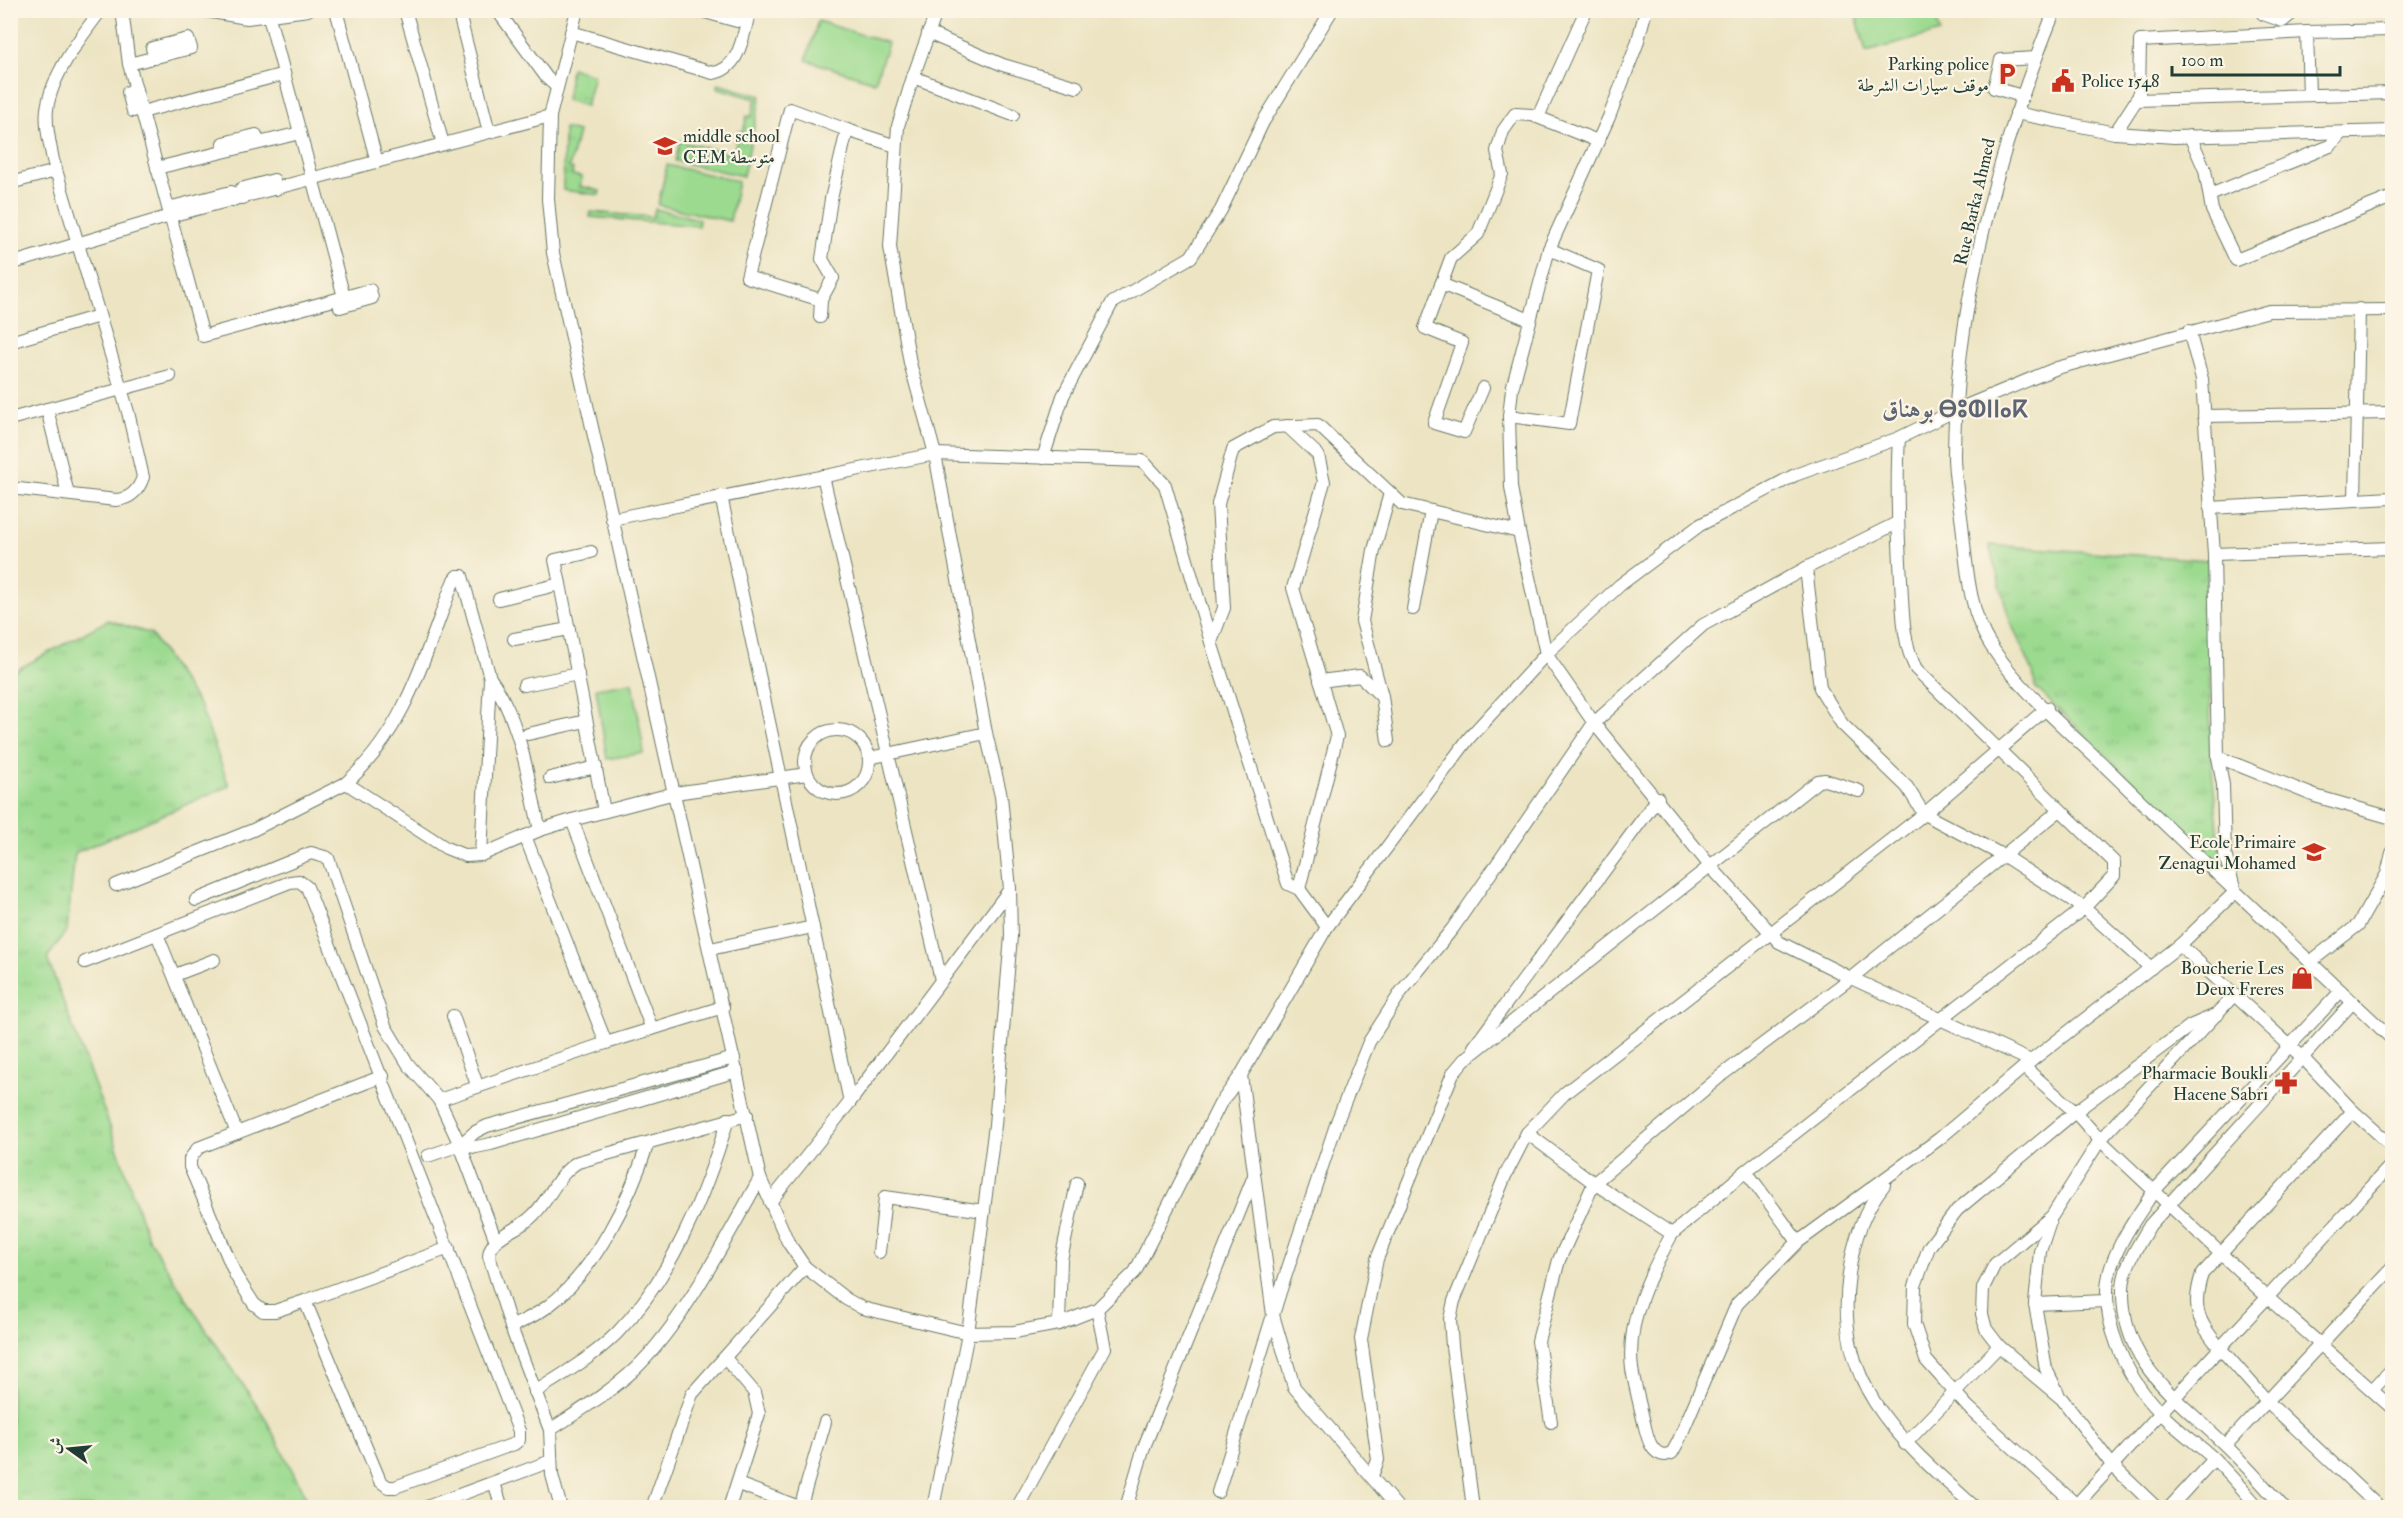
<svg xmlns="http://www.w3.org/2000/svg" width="2403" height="1518" font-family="'IM FELL Double Pica',Amiri,'Noto Sans Tifinagh',serif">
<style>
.grass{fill:url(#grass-tufts);stroke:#5d8c62;stroke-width:1.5}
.pitch{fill:#9bda8f;stroke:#5d8c62;stroke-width:1.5}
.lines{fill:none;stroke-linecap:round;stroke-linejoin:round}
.minor-casing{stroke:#677766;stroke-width:14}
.minor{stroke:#fff;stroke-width:12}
.labels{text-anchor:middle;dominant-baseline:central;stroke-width:4.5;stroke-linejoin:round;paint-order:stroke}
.poi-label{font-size:18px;fill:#1f3d34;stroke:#fcf5e5;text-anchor:end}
.street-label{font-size:18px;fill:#1f3d34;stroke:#fcf5e5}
.district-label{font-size:24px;font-weight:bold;fill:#5e6573;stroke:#fcf5e5}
</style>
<defs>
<pattern id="grass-tufts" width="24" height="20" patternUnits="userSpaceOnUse" patternTransform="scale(1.5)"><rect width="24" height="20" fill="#9bda8f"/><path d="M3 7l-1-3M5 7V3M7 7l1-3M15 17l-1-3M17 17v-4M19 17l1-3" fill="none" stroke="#85bc7c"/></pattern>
</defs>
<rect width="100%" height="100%" fill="#fcf5e5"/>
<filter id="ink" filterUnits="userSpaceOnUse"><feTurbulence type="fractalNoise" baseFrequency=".0167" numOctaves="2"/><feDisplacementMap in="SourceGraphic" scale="12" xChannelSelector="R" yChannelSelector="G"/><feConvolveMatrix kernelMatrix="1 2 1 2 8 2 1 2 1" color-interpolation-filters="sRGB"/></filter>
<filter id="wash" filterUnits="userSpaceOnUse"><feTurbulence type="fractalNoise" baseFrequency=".008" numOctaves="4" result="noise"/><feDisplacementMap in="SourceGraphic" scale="24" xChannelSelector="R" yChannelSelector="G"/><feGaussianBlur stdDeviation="1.35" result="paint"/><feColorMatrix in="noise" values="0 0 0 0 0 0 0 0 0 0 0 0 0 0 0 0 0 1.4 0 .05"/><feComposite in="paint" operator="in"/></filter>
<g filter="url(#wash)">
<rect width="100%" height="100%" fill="#ece4c2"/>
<g class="grass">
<polygon points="571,68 594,75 586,106 566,100"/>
<polygon points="718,84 761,96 743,176 675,161 680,141 733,155 739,131 743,132 747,116 751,117 756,99 718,88"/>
<polygon points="564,128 578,132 569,168 573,169 572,175 582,177 580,186 600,191 599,195 563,190"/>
<polygon points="655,209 699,219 698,226 590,217 591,212 653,217"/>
<polygon points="1989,545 2208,560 2211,759 2222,868 2035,687 2033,672 2010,621"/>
<polygon points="108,620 151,634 201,708 229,786 75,853 67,930 47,958 112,1132 147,1236 197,1316 264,1416 311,1507 11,1507 11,673"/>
</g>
<g class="pitch">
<polygon points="1855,11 1934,11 1940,32 1866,52"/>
<polygon points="818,21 888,43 875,82 806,60"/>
<polygon points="667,165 738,181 730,221 658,205"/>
<polygon points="633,682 644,753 607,759 596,688"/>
</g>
</g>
<g filter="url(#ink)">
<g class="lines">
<g class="minor-casing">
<g id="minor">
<polyline points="122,10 129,64 203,336 370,290 372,298 340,307 338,299"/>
<polyline points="200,10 247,18 308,10"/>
<polyline points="336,10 377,162"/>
<polyline points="405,10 443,144"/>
<polyline points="458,10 489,132"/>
<polyline points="497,10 547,78 556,86"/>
<polyline points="577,10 550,116 548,199 553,253 760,1178 788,1242 805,1267 846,1299 862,1308 968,1333 1014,1332 1059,1324 1097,1309 1135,1272 1220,1104 1241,1075 1327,927 1469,738 1546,654 1594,723 1711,867 1779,942 1851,978 2031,1061"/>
<polyline points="698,10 737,21 740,10"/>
<polyline points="1646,10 1637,44 1609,117 1549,249 1512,389 1509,416 1511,487 1519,532 1546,654 1620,585 1700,525 1795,475 1899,438 1956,410 2057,368 2269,311 2392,310"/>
<path d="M 2055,10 C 1999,146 1955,307 1954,455 C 1954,481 1961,508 1963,534 C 1967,571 1970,614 1991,646 C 2022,693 2073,735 2113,774 C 2205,864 2299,951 2392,1039"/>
<polyline points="2263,14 2283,21 2296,10"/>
<polyline points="269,17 344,297"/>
<path d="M 571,32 L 713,73 C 741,69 743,33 750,10"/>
<polyline points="928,33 1003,65 1077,87"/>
<polyline points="129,64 191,48 188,39 152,48 155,58"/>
<polyline points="913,77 1013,115"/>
<polyline points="136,90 128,92 133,111 140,109"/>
<polyline points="2309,95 2307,32 2392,30"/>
<polyline points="2022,96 1994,88 2001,60 2036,58"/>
<polyline points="2136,100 2392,93"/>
<polyline points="142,112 284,74"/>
<polyline points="2016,113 2115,133 2174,137 2392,131"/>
<polyline points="1538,117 1586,10"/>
<polyline points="2115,133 2139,96 2140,41 2307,32"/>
<polyline points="2190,136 2205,170 2212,210 2236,260 2392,197"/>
<polyline points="223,143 256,135 258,143"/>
<polyline points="157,168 300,133"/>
<polyline points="10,183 56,171"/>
<polyline points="2210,195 2330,146 2341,133"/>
<polyline points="243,198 241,189 274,180 276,189"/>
<polyline points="172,207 231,192 233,200"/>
<polyline points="10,264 170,216 550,116"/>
<polyline points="1441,284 1530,320"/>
<polyline points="821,300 747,277 790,109 847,130"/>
<polyline points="820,317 821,300 833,278 822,259 831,199 847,130 896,146"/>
<polyline points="10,342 99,316"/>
<polyline points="1483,388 1464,432 1434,423 1462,343 1425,328 1451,258 1478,234 1502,174 1497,151 1503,131 1515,114 1532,115 1598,141"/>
<polyline points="47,409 68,494"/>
<polyline points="1509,416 1569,424 1598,270 1549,249"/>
<polyline points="2204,416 2392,413"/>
<polyline points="10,419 170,376"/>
<polyline points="1287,426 1318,455 1324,482 1293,588 1337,736 1299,889"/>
<polyline points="1043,458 1063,396 1112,303 1191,257 1221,210 1263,122 1332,10"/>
<polyline points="823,476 941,980"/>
<path d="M 10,488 L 116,500 C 130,499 139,490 143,477 L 128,412 L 53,160 C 50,144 45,126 47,109 C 52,74 80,38 101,10"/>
<polyline points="721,496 850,1102"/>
<polyline points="2355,500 2359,309"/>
<polyline points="2210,508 2392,498"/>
<polyline points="612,519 935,454 1143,461 1165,485 1211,642"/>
<polyline points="2214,554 2392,548"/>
<polyline points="1806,568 1820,688 1842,724 1907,787 1924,814 2004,856 2084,908 2151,968"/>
<polyline points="560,584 555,560 591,552"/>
<polyline points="499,599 560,584 604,811"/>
<polyline points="1413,609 1431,511"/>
<polyline points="514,639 569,629"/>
<path d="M 490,678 C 521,720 528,780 540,830"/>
<polyline points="1320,681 1360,676 1381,696"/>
<polyline points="524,685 578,674"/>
<circle cx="837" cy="762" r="32"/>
<polyline points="528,734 586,721"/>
<polyline points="1388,741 1382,696 1362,621 1374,550 1390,493"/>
<polyline points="2218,757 2315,796 2392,818"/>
<polyline points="869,758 986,733"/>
<polyline points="550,778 596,767"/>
<path d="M 346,783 C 406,731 426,651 454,580 L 457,576 L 462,576 L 490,678 L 481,855"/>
<polyline points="572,820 652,1029"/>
<polyline points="116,885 253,830 346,783 446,848 466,856 481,855 540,830 572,820 675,793 807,774"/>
<polyline points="196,900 311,853 328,858 385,1026 408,1064 439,1100 460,1145 496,1241"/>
<polyline points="1327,927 1299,889 1288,884 1211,642 1224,608 1218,504 1233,449 1273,427 1318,425 1402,504 1519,532"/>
<polyline points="157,934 237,1133"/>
<polyline points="2180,945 2302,1057 2353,1111 2392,1146"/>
<polyline points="710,949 813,927"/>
<polyline points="85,962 290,882 299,881 307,887 519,1431 519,1440 514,1444 395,1487 388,1487 380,1481 305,1301"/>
<polyline points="2310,962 2358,925 2387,874 2392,853"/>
<polyline points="175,975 214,960"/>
<polyline points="453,1016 477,1085"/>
<polyline points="606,1043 723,1007"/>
<polyline points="1474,1047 1658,798"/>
<polyline points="2024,1067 2075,1112 2100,1140 2267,1297 2392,1408"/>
<polyline points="1241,1075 1273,1315 1294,1387 1398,1508"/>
<polyline points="383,1076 198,1148 190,1159 190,1167 236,1276 254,1304 263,1311 275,1311 305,1301 449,1248"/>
<polyline points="439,1100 606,1043 525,836"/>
<polyline points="1527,1133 1594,1183 1723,1074 1851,978 2060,810"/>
<polyline points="460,1145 475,1132 487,1126 734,1058"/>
<polyline points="428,1156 460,1145 476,1147 491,1144 737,1071"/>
<polyline points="1746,1171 1798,1242"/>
<path d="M 1884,1185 C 1864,1210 1853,1242 1849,1274 C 1833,1386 1901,1441 1976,1508"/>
<polyline points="770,1202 850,1102 1010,889"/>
<path d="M 1672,1234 C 1650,1274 1626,1321 1632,1369 C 1635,1387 1640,1405 1644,1423 C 1647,1435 1650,1454 1665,1455 L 1672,1453 L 1678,1442 L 1737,1304 L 1798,1242 L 1939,1139 L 2031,1061 L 2180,945 L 2235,892 L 2225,854 L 2223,785 L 2218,757 L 2214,554 L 2202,379 L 2189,331"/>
<polyline points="879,1252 885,1197 984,1211"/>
<polyline points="2035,1304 2040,1251 2050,1221"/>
<polyline points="1059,1324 1061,1260 1077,1183"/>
<path d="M 511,1327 C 523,1321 536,1315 547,1307 C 595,1272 630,1198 648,1143"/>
<polyline points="725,1358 754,1392 759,1414 729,1508"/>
<polyline points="2373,1389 2392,1369"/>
<path d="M 535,1392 C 563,1374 593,1357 617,1333 C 673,1275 705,1195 728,1119"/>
<polyline points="2058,1393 2046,1369 2035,1304 2106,1301"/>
<path d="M 1551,1422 L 1538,1341 L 1559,1260 L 1594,1183 L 1672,1234 L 1746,1171 L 2084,908 L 2114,876 L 2114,862 L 1916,669 C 1902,641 1903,611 1901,580 C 1898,532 1896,486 1899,438"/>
<path d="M 550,1430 C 579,1411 609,1393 635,1369 C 683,1323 727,1237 760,1178"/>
<polyline points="1905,1444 1999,1346"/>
<polyline points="2226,1445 2392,1268"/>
<polyline points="1372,1476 1378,1460 1361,1339 1377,1259 1453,1073 1464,1060 1818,781 1825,780 1859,791"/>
<polyline points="494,1483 502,1508"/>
<polyline points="738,1484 802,1508"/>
<polyline points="1218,1492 1281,1289 1338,1119 1369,1042 1401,992 1453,928 1594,723 1703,625 1806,568 1897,523"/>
<path d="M 2077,1504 L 2220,1348 C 2198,1322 2191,1308 2202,1274 L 2353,1111"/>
<polyline points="424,1508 551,1461"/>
<path d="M 561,1508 L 552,1475 L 550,1430 L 511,1327 L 489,1256 C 490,1236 516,1231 529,1219 C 549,1203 556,1174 578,1162 L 747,1115"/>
<polyline points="652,1508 692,1394 805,1267"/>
<polyline points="800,1508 825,1422"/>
<polyline points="933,1508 968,1333 995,1125 1011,936 1010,889 1001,796 986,733 935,454 910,363 890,247 898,126 913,77 937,10"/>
<polyline points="1017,1508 1105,1348 1097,1309"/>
<polyline points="1126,1508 1144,1447 1254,1176"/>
<polyline points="1473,1508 1452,1346 1450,1319 1454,1301 1505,1176 1527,1133 1565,1093 1924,814 2047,708"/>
<polyline points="2080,1508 1968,1407 1926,1360 1914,1324 1915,1286 1929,1247 1957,1210 2075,1112 2190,1026 2218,1014"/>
<polyline points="2157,1508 2112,1465 2062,1399 1999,1346 1986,1329 1982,1314 1983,1288 1995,1264 2052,1216 2100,1140 2234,995"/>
<polyline points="2169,1508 2214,1459"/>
<path d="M 2259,1508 C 2244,1491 2229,1473 2212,1457 C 2195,1442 2176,1429 2160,1412 C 2126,1378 2096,1315 2111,1267 C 2120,1239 2138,1215 2154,1191 L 2341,991"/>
<path d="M 2284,1508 C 2264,1486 2245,1464 2224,1444 C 2176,1397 2121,1364 2123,1288 C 2124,1265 2139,1244 2150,1225 L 2353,1002"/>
<polyline points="2380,1508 2268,1402 2220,1348 2392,1164"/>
</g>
</g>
<use href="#minor" class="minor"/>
</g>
</g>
<defs>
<g id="parking-bare" transform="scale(1.8)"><path d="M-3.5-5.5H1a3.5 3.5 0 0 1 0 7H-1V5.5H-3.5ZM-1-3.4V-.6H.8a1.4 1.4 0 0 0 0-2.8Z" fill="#c8321e" stroke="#fcf5e5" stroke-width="2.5" paint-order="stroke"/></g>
<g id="civic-bare" transform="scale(1.8)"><path d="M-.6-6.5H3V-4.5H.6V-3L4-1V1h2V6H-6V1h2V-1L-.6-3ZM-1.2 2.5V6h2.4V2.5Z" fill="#c8321e" stroke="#fcf5e5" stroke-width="2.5" paint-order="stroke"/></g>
<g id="school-bare" transform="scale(1.8)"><path d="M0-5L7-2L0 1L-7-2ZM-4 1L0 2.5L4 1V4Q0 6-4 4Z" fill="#c8321e" stroke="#fcf5e5" stroke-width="2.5" paint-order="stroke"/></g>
<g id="shop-bare" transform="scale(1.8)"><path d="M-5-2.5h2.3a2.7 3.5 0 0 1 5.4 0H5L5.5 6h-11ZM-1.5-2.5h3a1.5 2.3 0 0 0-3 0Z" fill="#c8321e" stroke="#fcf5e5" stroke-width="2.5" paint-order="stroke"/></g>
<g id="pharmacy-bare" transform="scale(1.8)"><path d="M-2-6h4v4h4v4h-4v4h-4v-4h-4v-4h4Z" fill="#c8321e" stroke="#fcf5e5" stroke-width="2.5" paint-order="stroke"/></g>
</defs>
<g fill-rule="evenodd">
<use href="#parking-bare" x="2007" y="74"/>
<use href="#civic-bare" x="2063" y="81"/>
<use href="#school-bare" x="665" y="146"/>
<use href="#school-bare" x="2314" y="852"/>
<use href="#shop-bare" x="2302" y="978"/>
<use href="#pharmacy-bare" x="2286" y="1083"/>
</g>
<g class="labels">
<g class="poi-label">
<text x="1989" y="64">Parking police<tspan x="1989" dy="21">موقف سيارات الشرطة</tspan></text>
<text x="2081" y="81" text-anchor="start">Police 1548</text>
<text x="683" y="136" text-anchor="start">middle school<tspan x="683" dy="21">CEM متوسطة</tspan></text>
<text x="2296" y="842">Ecole Primaire<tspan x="2296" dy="21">Zenagui Mohamed</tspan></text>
<text x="2284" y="968">Boucherie Les<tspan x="2284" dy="21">Deux Freres</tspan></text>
<text x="2268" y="1073">Pharmacie Boukli<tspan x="2268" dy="21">Hacene Sabri</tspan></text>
</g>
<g class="street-label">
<text transform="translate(1975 202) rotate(-77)">Rue Barka Ahmed</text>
</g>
<g class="district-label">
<text x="1955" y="409">بوهناق ⴱⵓⵀⵏⵏⴰⴽ</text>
</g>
</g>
<rect width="2403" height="1518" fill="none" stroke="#fcf5e5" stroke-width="36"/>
<g transform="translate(69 1449) rotate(285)" stroke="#fcf5e5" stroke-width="4.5" paint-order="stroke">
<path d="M0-4.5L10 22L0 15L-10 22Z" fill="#1f3d34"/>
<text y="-9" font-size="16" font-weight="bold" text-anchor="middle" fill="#1f3d34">ش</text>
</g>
<path d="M2172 66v9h168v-9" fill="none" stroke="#1f3d34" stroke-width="3"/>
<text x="2181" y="66" font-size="18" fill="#1f3d34" stroke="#fcf5e5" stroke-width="4.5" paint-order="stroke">100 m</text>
</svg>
